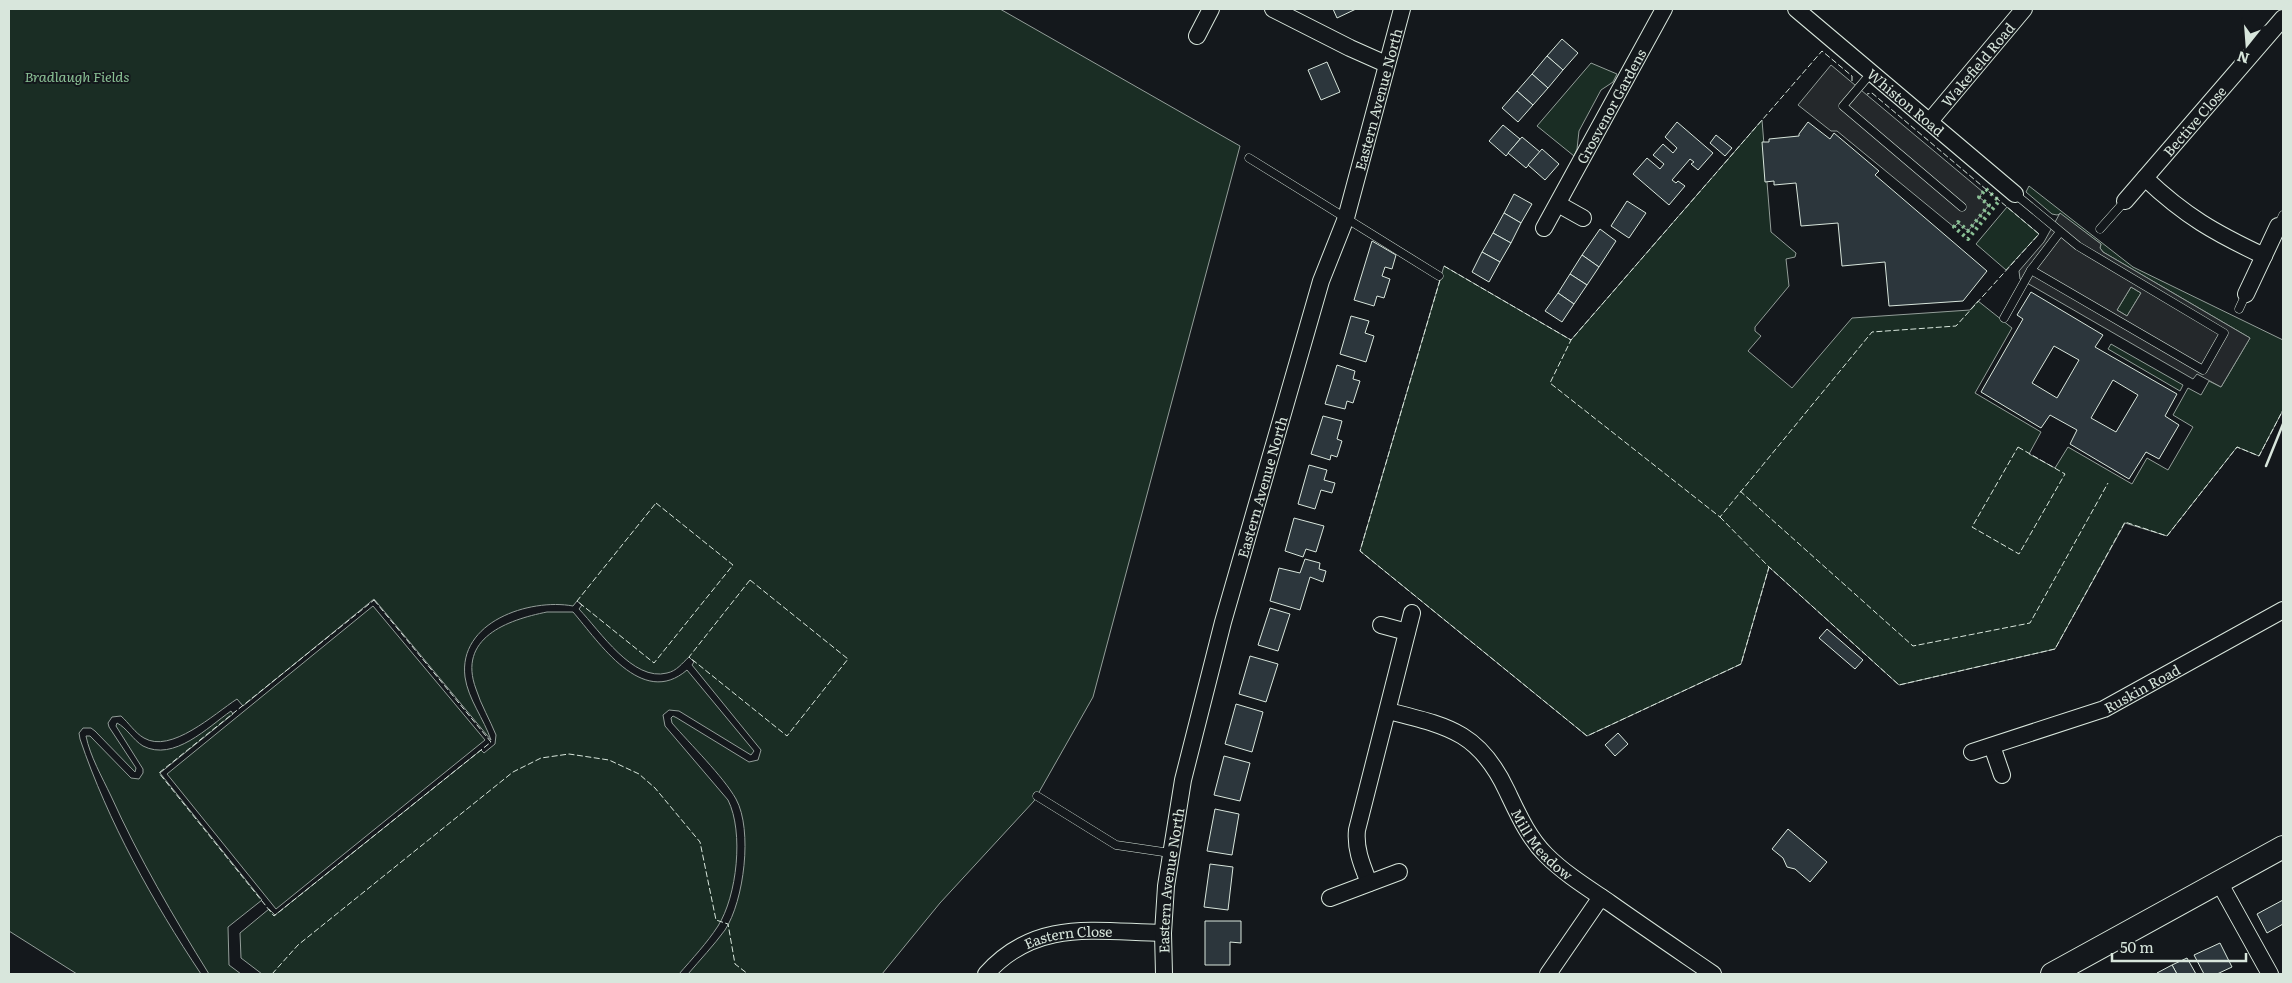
<svg xmlns="http://www.w3.org/2000/svg" width="2292" height="983" font-family="Literata,serif">
<style>
.green{fill:#1a2d24;stroke:#939e99}
.parking{fill:#24282b;stroke:#939e99;fill-rule:evenodd}
.building{fill:#2c363c;stroke:#d8e6dc;fill-rule:evenodd}
.lines{fill:none;stroke-linecap:round;stroke-linejoin:round}
.lane-casing{stroke:#d8e6dc;stroke-width:9}
.street-casing{stroke:#d8e6dc;stroke-width:18}
.secondary-casing{stroke:#d8e6dc;stroke-width:24}
.lane{stroke:#14181c;stroke-width:8}
.street{stroke:#14181c;stroke-width:16}
.secondary{stroke:#14181c;stroke-width:22}
.hedge{stroke:#8ac095;stroke-width:4;stroke-dasharray:2.5 4;stroke-linecap:butt}
.fence{stroke:#d8e6dc;stroke-width:1;stroke-dasharray:6 2.5;stroke-linecap:butt}
.wall{stroke:#d8e6dc;stroke-width:2.5}
.labels{text-anchor:middle;dominant-baseline:central;stroke-width:4;stroke-linejoin:round;paint-order:stroke}
.street-label{font-size:14px;fill:#d8e6dc;stroke:#14181c}
.park-label{font-size:14px;font-style:italic;fill:#8ac095;stroke:#14181c}
</style>
<rect width="100%" height="100%" fill="#14181c"/>
<g class="green">
<path d="M 9,9 L 1000,9 L 1240,146 L 1093,697 L 1034,801 L 940,903 L 882,974 L 688,974 C 700,960 714,945 725,930 C 744,901 753,830 736,799 C 723,776 690,744 672,723 L 671,718 L 673,716 L 677,718 L 749,762 L 758,760 L 761,750 L 692,665 L 694,662 L 689,657 C 682,663 677,671 667,673 C 633,682 600,631 579,609 L 582,605 L 577,601 L 573,606 C 529,598 458,622 465,677 C 468,699 484,719 491,740 L 374,599 L 243,706 L 237,699 C 214,714 171,754 144,738 C 135,733 129,723 121,716 L 112,717 L 108,723 L 109,727 L 136,768 L 135,772 L 95,731 L 91,728 L 83,728 L 79,733 L 80,739 C 108,822 153,902 201,974 L 77,974 L 9,931 Z"/>
<polygon points="1591,63 1617,74 1613,82 1601,90 1579,131 1577,149 1574,156 1537,126"/>
<polygon points="1762,120 1771,232 1796,253 1795,257 1786,259 1789,286 1755,327 1755,331 1761,336 1748,351 1792,388 1852,318 1970,310 1978,301 2012,328 1975,393 2041,432 2029,454 2055,468 2068,447 2132,484 2147,458 2168,470 2193,427 2173,415 2188,388 2201,395 2209,381 2221,387 2250,338 2103,252 2100,248 2101,244 2060,214 2057,215 2052,214 2026,192 2029,186 2133,267 2283,340 2283,410 2259,456 2237,447 2167,536 2125,523 2055,649 1899,685 1769,567 1741,664 1587,736 1360,551 1444,266 1571,340"/>
<polygon points="2007,207 2039,234 2006,270 1976,244"/>
<polygon points="2131,287 2141,293 2127,316 2117,310"/>
<polygon points="2111,344 2183,385 2180,391 2108,349"/>
<polygon points="373,606 485,740 276,909 167,774"/>
<path d="M 547,612 L 573,612 C 599,642 642,709 687,670 L 754,751 L 751,755 L 679,711 L 669,710 L 663,715 L 665,726 L 728,800 C 744,832 737,896 718,926 C 707,943 692,959 679,974 L 262,974 L 241,958 L 240,933 L 269,909 L 275,915 L 481,750 L 484,753 L 495,744 L 496,735 C 490,720 481,705 476,689 C 457,638 507,620 547,612 Z"/>
<path d="M 231,711 L 233,714 L 160,773 L 262,900 L 228,927 L 229,965 L 241,974 L 209,974 C 173,916 139,858 111,796 C 102,777 90,756 86,736 L 90,736 L 131,778 L 139,779 L 143,773 L 143,769 L 116,726 L 117,723 C 127,728 133,740 143,746 C 174,762 208,727 231,711 Z"/>
</g>
<g class="parking">
<polygon points="1831,65 1983,192 1979,197 1989,205 1968,231 1958,223 1954,227 1837,131 1831,131 1798,105"/>
<path d="M 2060,213 L 2101,244 L 2100,248 L 2103,252 L 2250,338 L 2221,387 L 2197,374 L 2193,379 L 2020,279 L 2019,271 L 2044,242 ZM 2131,287 L 2141,293 L 2127,316 L 2117,310 Z"/>
</g>
<g class="building">
<polygon points="1333,9 1356,9 1337,18"/>
<polygon points="1562,39 1578,53 1563,70 1547,56"/>
<polygon points="1547,56 1563,70 1548,88 1532,74"/>
<polygon points="1327,62 1340,92 1321,100 1308,70"/>
<polygon points="1532,74 1548,88 1533,105 1517,91"/>
<polygon points="1517,91 1533,105 1518,122 1502,108"/>
<polygon points="1677,122 1713,153 1698,170 1691,164 1694,162 1690,159 1672,180 1676,183 1678,181 1685,186 1669,205 1633,174 1647,158 1660,169 1664,164 1653,155 1663,144 1673,153 1677,148 1665,137"/>
<polygon points="1808,122 1830,139 1834,133 1879,171 1875,175 1987,271 1963,301 1889,306 1885,262 1842,266 1838,223 1801,226 1796,183 1774,185 1774,181 1765,182 1762,142 1769,142 1769,139 1799,136 1799,134"/>
<polygon points="1503,125 1520,139 1506,156 1489,141"/>
<polygon points="1716,135 1732,148 1725,156 1710,143"/>
<polygon points="1522,137 1540,152 1526,168 1508,153"/>
<polygon points="1542,149 1559,164 1545,180 1528,165"/>
<polygon points="1514,194 1532,204 1521,223 1504,213"/>
<polygon points="1627,201 1646,213 1629,238 1611,226"/>
<polygon points="1504,213 1521,223 1511,243 1493,233"/>
<polygon points="1600,229 1616,241 1599,267 1582,255"/>
<polygon points="1493,233 1511,243 1500,262 1482,252"/>
<polygon points="1372,241 1396,255 1392,269 1385,267 1382,276 1390,279 1384,298 1377,296 1374,306 1354,300"/>
<polygon points="1482,252 1500,262 1489,282 1472,272"/>
<polygon points="1582,255 1599,267 1587,285 1570,274"/>
<polygon points="1570,274 1587,285 1574,304 1558,293"/>
<path d="M 2031,292 L 2103,335 L 2095,347 L 2177,394 L 2165,416 L 2179,425 L 2159,459 L 2146,452 L 2129,479 L 2070,444 L 2077,430 L 2050,415 L 2041,428 L 1981,392 L 2023,319 L 2017,315 ZM 2054,346 L 2079,360 L 2057,398 L 2032,383 ZM 2113,380 L 2138,395 L 2116,432 L 2091,418 Z"/>
<polygon points="1558,293 1574,304 1562,322 1545,311"/>
<polygon points="1351,316 1369,321 1365,333 1374,336 1366,362 1340,354"/>
<polygon points="1337,365 1355,371 1353,379 1360,381 1353,403 1347,401 1345,409 1325,404"/>
<polygon points="1323,416 1342,421 1337,439 1342,441 1337,457 1331,455 1330,460 1311,454"/>
<polygon points="1309,465 1327,470 1324,480 1335,483 1332,493 1321,490 1315,509 1298,504"/>
<polygon points="1294,518 1324,526 1316,552 1306,549 1303,557 1285,551"/>
<polygon points="1305,559 1320,563 1319,569 1326,571 1323,582 1310,577 1300,610 1270,601 1279,568 1300,573"/>
<polygon points="1270,608 1290,614 1278,651 1258,645"/>
<polygon points="1827,629 1863,660 1855,669 1819,638"/>
<polygon points="1250,656 1278,664 1266,702 1239,694"/>
<polygon points="1236,704 1263,712 1252,752 1225,744"/>
<polygon points="1618,733 1628,744 1615,756 1605,745"/>
<polygon points="1224,756 1250,763 1240,801 1214,795"/>
<polygon points="1215,809 1239,814 1232,855 1207,851"/>
<polygon points="1788,829 1827,862 1810,882 1795,869 1787,867 1783,858 1772,849"/>
<polygon points="1210,864 1233,867 1228,910 1204,907"/>
<polygon points="2283,900 2283,924 2267,933 2257,914"/>
<polygon points="1205,921 1241,921 1241,943 1230,942 1230,965 1205,965"/>
<polygon points="2220,943 2232,967 2217,974 2204,974 2194,955"/>
<polygon points="2187,958 2196,974 2177,974 2172,965"/>
<polygon points="2172,965 2177,974 2157,974 2157,973"/>
</g>
<g class="lines">
<g class="lane-casing">
<g id="lane">
<polyline points="1872,72 1843,106 1962,207"/>
<polyline points="1249,158 1439,276"/>
<polyline points="2015,194 2078,246 2224,333 2203,370 2031,270 2060,232"/>
<polyline points="2278,226 2283,215"/>
<polyline points="2100,229 2125,201"/>
<polyline points="2239,309 2246,294"/>
<polyline points="2004,318 2031,270"/>
<polyline points="1037,796 1116,845 1170,853"/>
</g>
</g>
<g class="street-casing">
<g id="street">
<polyline points="1273,9 1350,48 1386,64"/>
<path id="s1" d="M 1796,9 L 2015,194"/>
<polyline points="1197,36 1211,9"/>
<path id="s2" d="M 1930,121 L 2024,9"/>
<path d="M 2145,178 C 2185,216 2215,233 2264,256"/>
<path id="s3" d="M 2125,201 L 2283,18"/>
<polyline points="1558,204 1583,218"/>
<path id="s4" d="M 1544,228 L 1664,9"/>
<polyline points="2246,294 2278,226"/>
<polyline points="1381,625 1407,632"/>
<path id="s5" d="M 1388,711 C 1447,726 1479,731 1507,791 C 1518,814 1528,837 1546,855 C 1565,874 1588,888 1610,903 C 1644,927 1678,950 1713,974"/>
<polyline points="1992,746 2002,775"/>
<path id="s6" d="M 1972,752 L 2104,709 L 2283,610"/>
<polyline points="2219,882 2270,974"/>
<path d="M 1369,883 C 1362,865 1355,849 1357,830 L 1412,613"/>
<polyline points="1330,898 1399,872"/>
<path id="s7" d="M 986,974 C 1036,918 1096,932 1163,933"/>
<path id="s8" d="M 1164,974 L 1163,933 L 1166,886 L 1183,780 L 1223,622 L 1321,281 L 1346,218 L 1402,9"/>
<polyline points="1548,974 1601,897"/>
</g>
</g>
<g class="secondary-casing">
<polyline id="secondary" points="2052,974 2283,847"/>
</g>
<use href="#lane" class="lane"/>
<use href="#street" class="street"/>
<use href="#secondary" class="secondary"/>
<polygon class="hedge" points="1986,189 1999,201 1968,239 1954,227 1958,222 1968,231 1989,205 1979,197"/>
<g class="fence">
<polyline points="1852,81 1852,76 1822,51 1571,340 1550,383 1720,517 1872,332 1956,326 2039,234 1872,93 1867,94"/>
<polyline points="1444,266 1571,340"/>
<polyline points="1440,280 1360,551 1587,736 1741,664 1769,567"/>
<polygon points="2018,447 2065,474 2019,554 1972,527"/>
<polyline points="1740,491 1913,646 2030,623 2108,483"/>
<polygon points="656,503 733,565 654,663 577,601"/>
<polyline points="1720,517 1769,567 1899,685 2055,649 2125,522 2167,536 2237,447 2259,456 2283,410"/>
<polygon points="750,580 848,659 787,736 689,657"/>
<polygon points="374,600 491,742 274,916 159,773"/>
<polyline points="272,974 298,945 513,772 541,758 569,754 609,760 639,774 655,788 700,842 716,920 728,924 735,964 748,974"/>
</g>
<polyline class="wall" points="2266,466 2283,424"/>
</g>
<g class="labels">
<g class="street-label">
<text stroke="none"><textPath href="#s2" startOffset="74">Wakefield Road</textPath></text>
<text stroke="none"><textPath href="#s8" startOffset="904">Eastern Avenue North</textPath></text>
<text stroke="none"><textPath href="#s1" startOffset="144">Whiston Road</textPath></text>
<text stroke="none"><textPath href="#s4" startOffset="139">Grosvenor Gardens</textPath></text>
<text stroke="none"><textPath href="#s3" startOffset="106">Bective Close</textPath></text>
<text stroke="none"><textPath href="#s8" startOffset="499">Eastern Avenue North</textPath></text>
<text stroke="none"><textPath href="#s6" startOffset="182">Ruskin Road</textPath></text>
<text stroke="none"><textPath href="#s5" startOffset="215">Mill Meadow</textPath></text>
<text stroke="none"><textPath href="#s8" startOffset="94">Eastern Avenue North</textPath></text>
<text stroke="none"><textPath href="#s7" startOffset="94">Eastern Close</textPath></text>
</g>
<g class="park-label">
<text x="77" y="76">Bradlaugh Fields</text>
</g>
</g>
<rect width="2292" height="983" fill="none" stroke="#d8e6dc" stroke-width="20"/>
<g transform="translate(2247 45) rotate(197)" stroke="#14181c" stroke-width="4" paint-order="stroke">
<path d="M0-4L9 19L0 12L-9 19Z" fill="#d8e6dc"/>
<text y="-8" font-size="14" font-weight="bold" text-anchor="middle" fill="#d8e6dc">N</text>
</g>
<path d="M2112 953v8h134v-8" fill="none" stroke="#d8e6dc" stroke-width="2.5"/>
<text x="2120" y="953" font-size="15" fill="#d8e6dc" stroke="#14181c" stroke-width="4" paint-order="stroke">50 m</text>
</svg>
